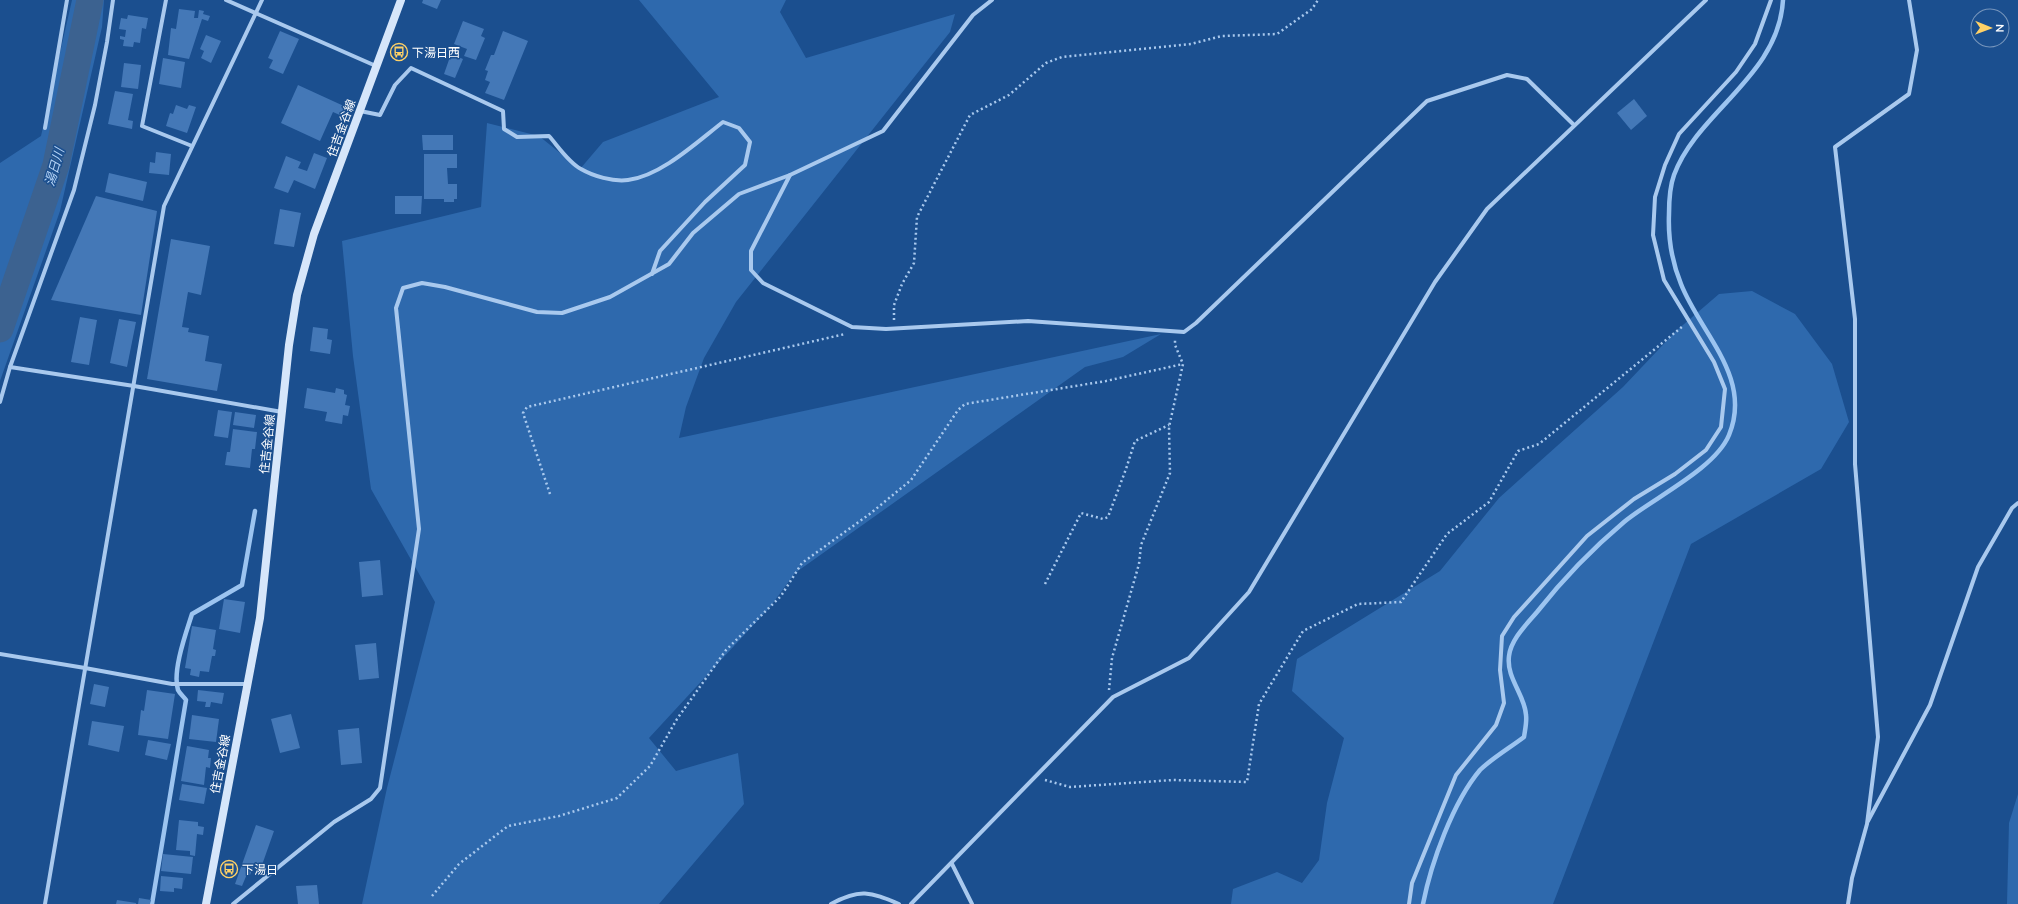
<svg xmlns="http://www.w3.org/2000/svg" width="2018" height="904" font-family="Mulish,'Noto Sans JP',sans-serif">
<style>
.green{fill:#2e69ad}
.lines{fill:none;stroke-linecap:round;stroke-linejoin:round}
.stream{stroke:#9cc4f0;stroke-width:4.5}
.river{stroke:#3c6290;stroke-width:27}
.building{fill:#4478b7}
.path{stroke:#a9c9ee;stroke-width:2.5;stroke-dasharray:2 3;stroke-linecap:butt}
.minor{stroke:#a9c9ee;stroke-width:4}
.secondary{stroke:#d6e6fa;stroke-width:8}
.labels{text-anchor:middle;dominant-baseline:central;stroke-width:3;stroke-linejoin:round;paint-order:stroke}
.poi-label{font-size:12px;fill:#fff;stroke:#1b4f8f;text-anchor:start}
.street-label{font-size:12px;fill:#fff;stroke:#1b4f8f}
.water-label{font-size:13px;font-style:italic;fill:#b5d3f5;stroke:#1b4f8f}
</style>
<rect width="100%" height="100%" fill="#1b4f8f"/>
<g class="green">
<polygon points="72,0 104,0 102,27 60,211 0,381 0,163 41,136"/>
<polygon points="639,0 786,0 780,12 806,58 955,14 950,32 736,302 704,358 686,407 679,438 1161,334 1123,357 1085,367 795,573 770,607 649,738 676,771 738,753 744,804 659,904 362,904 387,788 435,602 371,489 353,356 342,241 481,207 487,123 539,136 580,169 603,142 719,97"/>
<polygon points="1752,291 1795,314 1832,364 1849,422 1821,469 1691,544 1553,904 1231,904 1233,889 1277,872 1302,883 1319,860 1327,803 1344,738 1292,691 1297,659 1440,571 1499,498 1623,387 1676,331 1719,294"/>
<polygon points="2018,794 2018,904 2007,904 2009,823"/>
</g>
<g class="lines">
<g class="stream">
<path d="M 152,904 L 186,700 C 184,697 180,694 178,690 C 172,671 186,633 192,614 L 242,585 L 255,511"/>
<path d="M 1423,904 C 1431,863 1453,802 1480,770 C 1491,759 1511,747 1524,737 C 1525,730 1527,722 1526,715 C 1525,695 1506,678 1509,656 C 1511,639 1527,624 1537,612 C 1563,579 1592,549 1624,522 C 1653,498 1715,469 1729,435 C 1753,377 1700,333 1681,284 C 1672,262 1668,238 1669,214 C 1669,202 1670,186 1674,175 C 1697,112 1779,76 1783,0"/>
</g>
<polyline class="river" points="0,329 56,165 90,0"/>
</g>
<g class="building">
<polygon points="423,0 441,0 437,9 422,3"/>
<polygon points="179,9 195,11 194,18 198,18 199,10 204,11 203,14 210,16 208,21 202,19 189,59 168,55 171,28 176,29"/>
<polygon points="128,15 148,18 146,29 142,28 140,43 134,42 133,47 123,46 124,40 120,39 120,36 125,37 126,30 119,29 121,18 127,19"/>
<polygon points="463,21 484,29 481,36 485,38 476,60 464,56 467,49 454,44"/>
<polygon points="280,31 299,39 283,74 269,68 273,60 268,58"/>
<polygon points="503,31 528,41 504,100 485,93 490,82 485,80 488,71 485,70 491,55 494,55"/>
<polygon points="206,35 221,41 211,63 201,58 204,51 200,49"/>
<polygon points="451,54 463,59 455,78 444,74"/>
<polygon points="163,58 185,62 181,88 159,84"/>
<polygon points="124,63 141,65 138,89 121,87"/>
<polygon points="298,85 346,107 342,116 333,112 320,141 281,123"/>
<polygon points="115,91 133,94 128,120 133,121 132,129 108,124"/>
<polygon points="1634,99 1647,116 1631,130 1617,113"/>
<polygon points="176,105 187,109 189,105 196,107 187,133 166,126 170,113 173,114"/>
<polygon points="422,135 453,135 453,150 423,150"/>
<polygon points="156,152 171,154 169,175 149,173 150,162 155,163"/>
<polygon points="314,153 327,158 315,189 294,180 288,193 274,188 286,156 301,162 298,168 307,171"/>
<polygon points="424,154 457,154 457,168 447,168 448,184 457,184 457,199 454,199 454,202 444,202 444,199 424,199"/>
<polygon points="109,173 147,182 143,201 105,192"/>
<polygon points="96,196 157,211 141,315 51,300"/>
<polygon points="395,196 422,196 421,214 395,214"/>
<polygon points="280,209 301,213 294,247 274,244"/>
<polygon points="171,239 210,246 201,295 188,292 182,327 189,328 188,332 209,336 205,361 222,364 217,391 147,379"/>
<polygon points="80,317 97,320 89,365 71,362"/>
<polygon points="119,319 136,322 127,367 110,363"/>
<polygon points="313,327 328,329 327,339 332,340 330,354 310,351"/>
<polygon points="307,388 335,393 336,388 344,390 344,394 347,395 345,405 350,406 348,416 343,415 342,424 325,421 327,412 304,408"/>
<polygon points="218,410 232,412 228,438 214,436"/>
<polygon points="235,412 256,415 254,428 233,425"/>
<polygon points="233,429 257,432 255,449 252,449 250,468 225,465 227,452 230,452"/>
<polygon points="380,560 383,595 362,597 359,562"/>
<polygon points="224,599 245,602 240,633 219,629"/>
<polygon points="192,626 216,630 213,649 216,650 215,656 212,656 209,672 200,671 199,677 190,675 191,669 185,668"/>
<polygon points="376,643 379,678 359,680 355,645"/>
<polygon points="94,684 109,687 105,707 90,704"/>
<polygon points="147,690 175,694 168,739 138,735 141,710 144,711"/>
<polygon points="198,690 224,693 222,704 211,702 210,707 205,707 206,702 197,701"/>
<polygon points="291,714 300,748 280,753 271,719"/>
<polygon points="192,715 219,719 216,742 189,739"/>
<polygon points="92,721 124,726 119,752 88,745"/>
<polygon points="359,728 362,763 341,765 338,730"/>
<polygon points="148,740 171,744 167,760 145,755"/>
<polygon points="187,746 209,750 208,758 211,758 210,768 206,767 204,785 181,781"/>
<polygon points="182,784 207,788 204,804 179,800"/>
<polygon points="179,820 198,822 198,826 204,827 203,835 197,834 195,856 190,855 190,851 176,850"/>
<polygon points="256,825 274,831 262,865 255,862 250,875 247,874 242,886 235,884"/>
<polygon points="163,854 193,857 191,874 161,871"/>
<polygon points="161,876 183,878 182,889 174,888 174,892 160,891"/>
<polygon points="317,885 319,904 298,904 296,886"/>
<polygon points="139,898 151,900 150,904 138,904"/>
<polygon points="117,900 136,903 136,904 116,904"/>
</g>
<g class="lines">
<g class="path">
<polyline points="894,320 894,305 902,284 914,263 917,217 970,115 1009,95 1046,63 1062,57 1191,44 1222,36 1277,34 1312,9 1318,0"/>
<polyline points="550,494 523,413 527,407 845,334"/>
<polyline points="1045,584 1081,513 1103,519 1108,517 1126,469 1135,441 1169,425"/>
<polyline points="1109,690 1112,658 1139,564 1141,545 1170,473 1169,427 1183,364 1175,345 1175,340"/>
<polyline points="1045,780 1070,787 1173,780 1247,782 1259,704 1303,631 1358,604 1401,602 1447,534 1489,502 1518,451 1539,444 1683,326"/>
<polyline points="432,896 459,864 508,826 559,816 617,798 650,766 677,719 726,650 781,596 802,563 871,513 911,480 958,410 965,404 1106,381 1183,364"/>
</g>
<g class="minor">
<polyline points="166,0 142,126 192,146"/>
<polyline points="226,0 376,66"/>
<path d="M 360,111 L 380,115 L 395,85 L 411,68 L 503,111 L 504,129 L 517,137 L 549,136 C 558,146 568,162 581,169 C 593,176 613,182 628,180 C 661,176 697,142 723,122 L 739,128 L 750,142 L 745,165 L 705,202 L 660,251 L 652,274"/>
<polyline points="45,128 67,0"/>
<polyline points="790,175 751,251 751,270 763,283 852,327 886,329 1028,321 1184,332 1196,323 1427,101 1507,75 1527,79 1574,125"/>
<polyline points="10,367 134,386 282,412"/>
<polyline points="0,402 10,367 74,190 95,105 107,42 113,0"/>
<polyline points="0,654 85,668 172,684 247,684"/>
<polyline points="1868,821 1930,705 1978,567 2012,508 2018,503"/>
<polyline points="952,864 972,904"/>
<polyline points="45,904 164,206 262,0"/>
<polyline points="233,904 334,822 371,799 380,788 419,529 396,308 403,288 422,283 445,287 537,312 562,313 610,297 669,264 693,233 739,194 790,175 883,131 973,15 992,0"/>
<path d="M 831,904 C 860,888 870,892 899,904"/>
<polyline points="911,904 1113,697 1189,658 1249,592 1435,282 1487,209 1706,0"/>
<polyline points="1409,904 1412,883 1456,775 1496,725 1504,703 1500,670 1502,636 1514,617 1587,536 1634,499 1675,474 1706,450 1721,427 1725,389 1714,362 1664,280 1653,235 1655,197 1665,165 1679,134 1736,72 1755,44 1771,0"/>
<polyline points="1848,904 1852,878 1867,824 1878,737 1855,464 1855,319 1835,147 1909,94 1917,50 1909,0"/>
</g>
<polyline class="secondary" points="206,904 260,618 289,345 297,295 314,234 401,0"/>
</g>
<defs>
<g id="bus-ring" transform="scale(0.9)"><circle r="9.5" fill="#1b4f8f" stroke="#ffd166" stroke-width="1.5"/><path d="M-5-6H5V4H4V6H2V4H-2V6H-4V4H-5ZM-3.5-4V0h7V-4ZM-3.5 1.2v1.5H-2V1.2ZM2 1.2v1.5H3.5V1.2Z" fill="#ffd166"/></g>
</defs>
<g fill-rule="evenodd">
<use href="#bus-ring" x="399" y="52"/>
<use href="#bus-ring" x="229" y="869"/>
</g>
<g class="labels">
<g class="poi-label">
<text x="412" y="52">下湯日西</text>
<text x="242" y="869">下湯日</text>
</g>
<g class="street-label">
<text transform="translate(341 128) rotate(-70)">住吉金谷線</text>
<text transform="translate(267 444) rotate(-84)">住吉金谷線</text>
<text transform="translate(220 764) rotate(-79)">住吉金谷線</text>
</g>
<g class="water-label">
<text transform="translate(54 167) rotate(-74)">湯日川</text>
</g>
</g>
<g transform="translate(1990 28) rotate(91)"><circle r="19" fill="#1b4f8f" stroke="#7695bc"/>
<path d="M0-3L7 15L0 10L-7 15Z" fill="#ffd166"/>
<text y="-6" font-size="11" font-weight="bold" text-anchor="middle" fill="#ffffff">N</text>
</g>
</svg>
